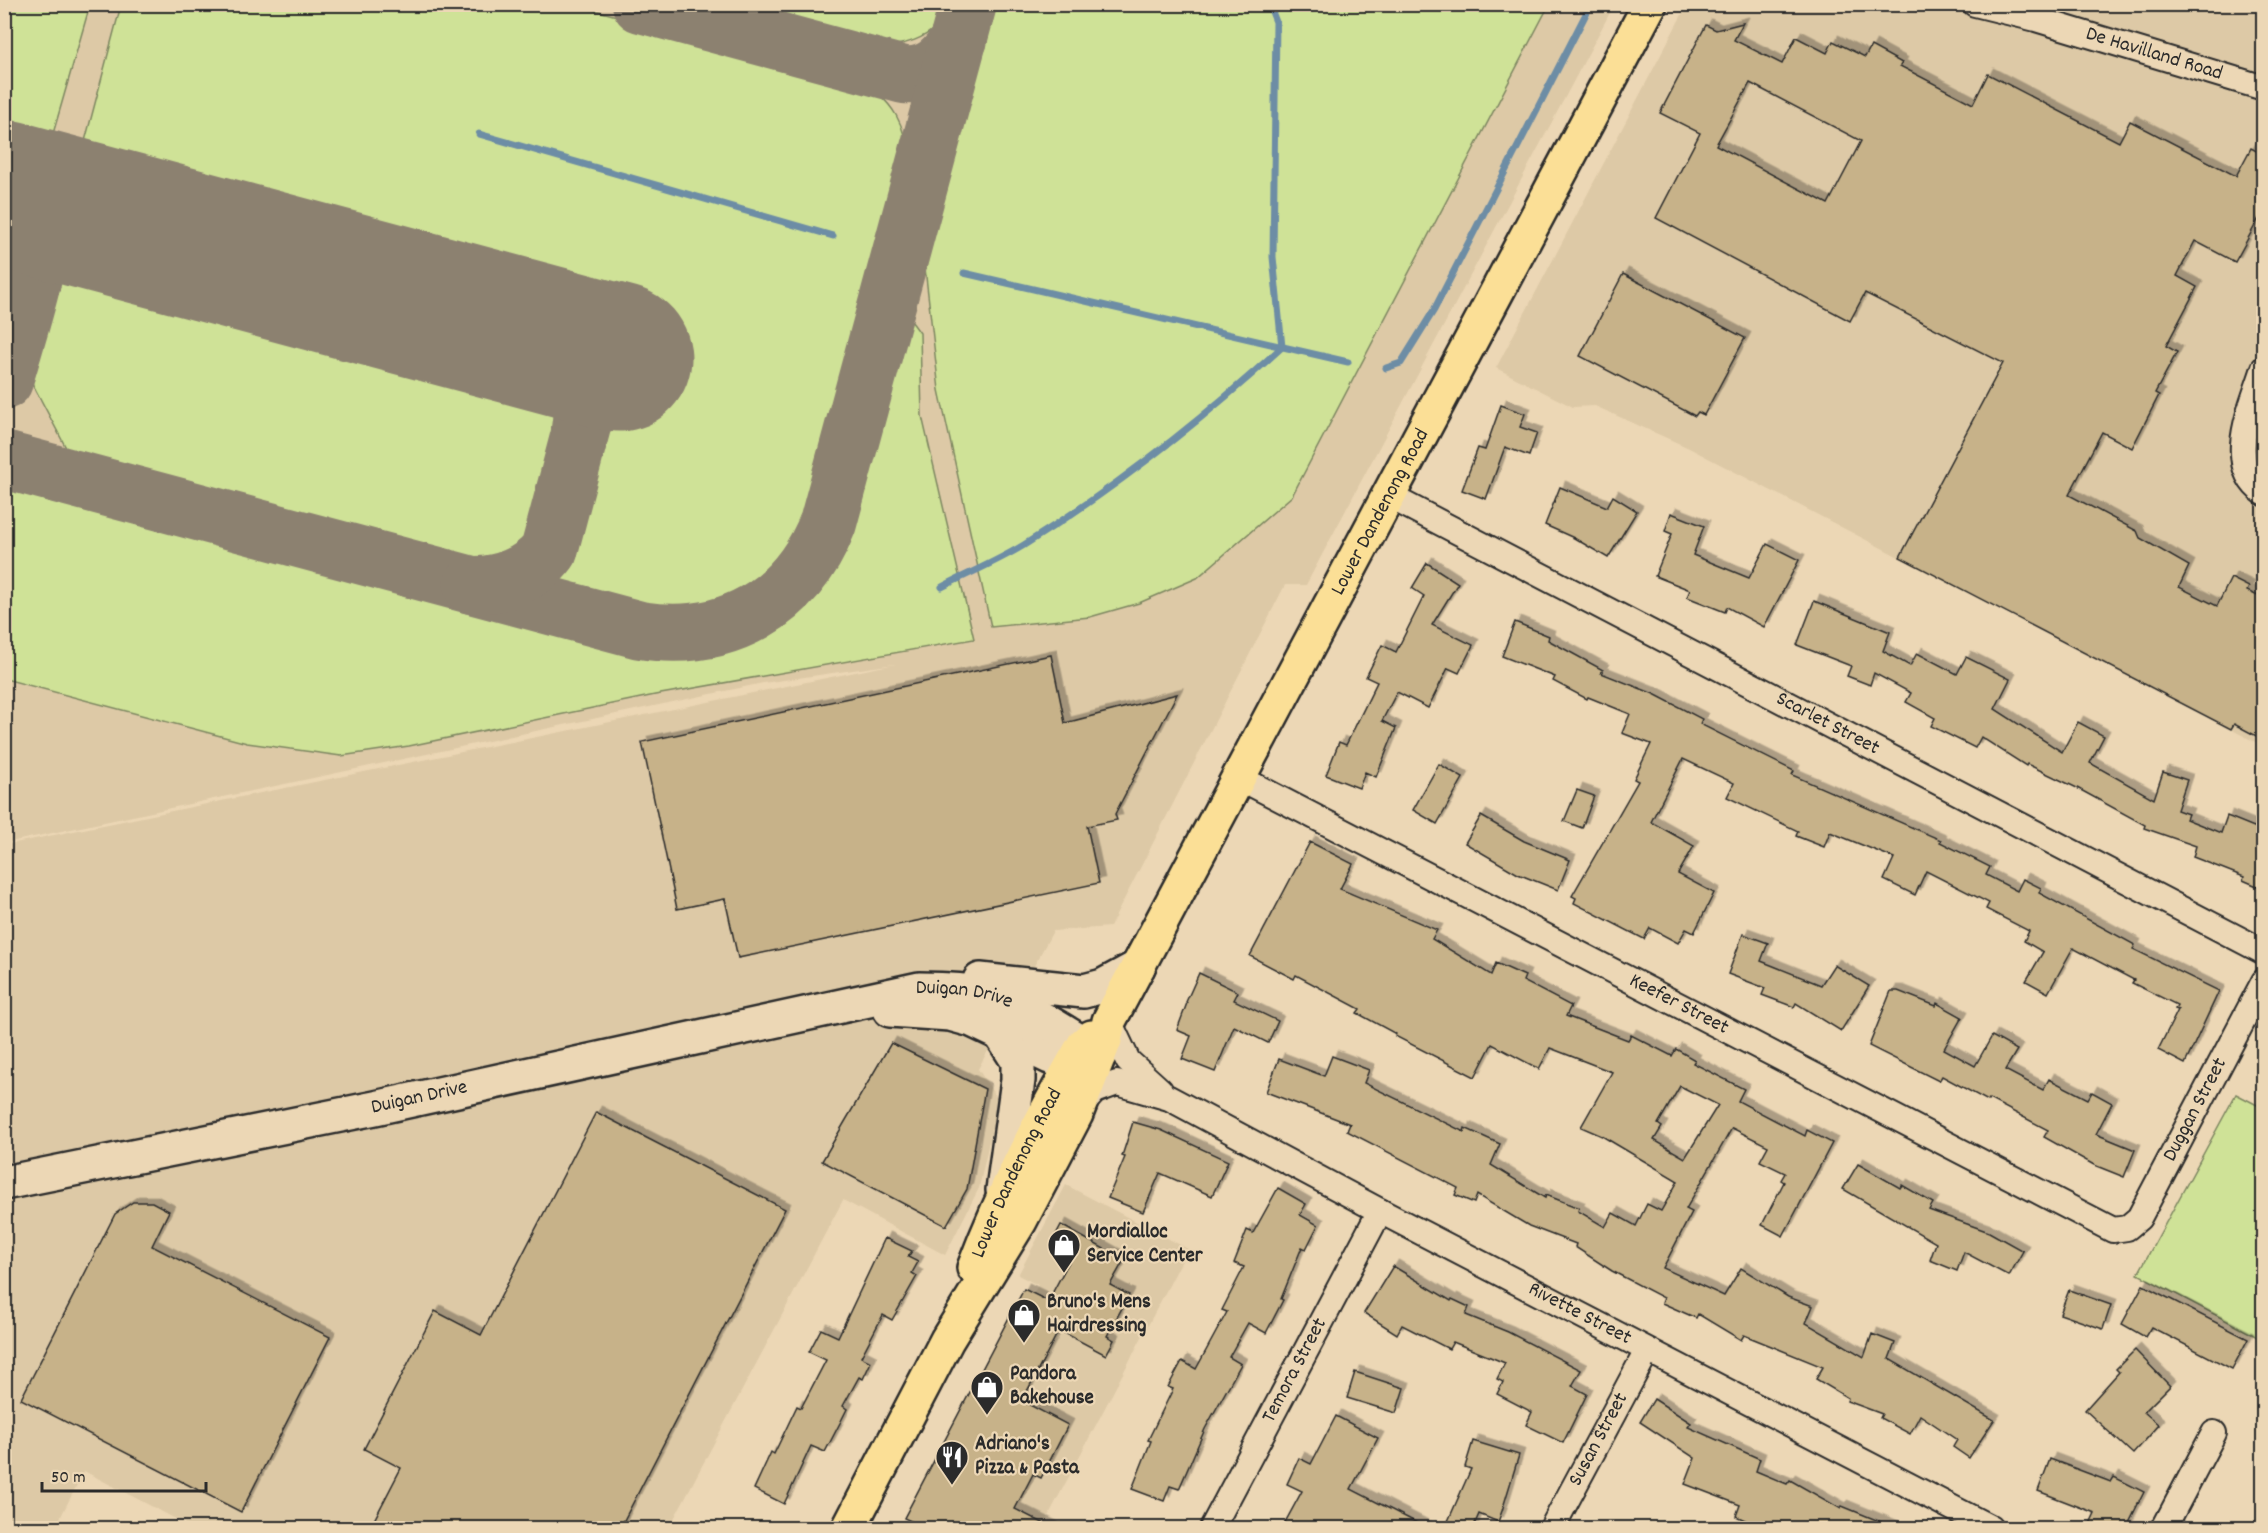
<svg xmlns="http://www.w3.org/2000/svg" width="2268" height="1533" font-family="Dekko,sans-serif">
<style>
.built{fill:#ddc9a6}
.green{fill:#cfe297;stroke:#7d8661;stroke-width:1.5}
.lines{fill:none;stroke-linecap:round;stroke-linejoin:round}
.stream{stroke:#6d8da5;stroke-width:7}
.taxiway{stroke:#8c8170;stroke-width:58}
.runway{stroke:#8c8170;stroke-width:147}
.building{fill:#c7b289;stroke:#2b2b2b;stroke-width:1.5;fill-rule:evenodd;filter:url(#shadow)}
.street-casing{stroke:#2b2b2b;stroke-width:28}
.secondary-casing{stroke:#2b2b2b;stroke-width:38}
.highway-casing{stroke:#2b2b2b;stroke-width:38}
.street{stroke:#ecd7b5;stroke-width:24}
.secondary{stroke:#ecd7b5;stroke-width:33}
.highway{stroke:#fbdf96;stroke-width:33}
.labels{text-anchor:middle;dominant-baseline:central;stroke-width:4.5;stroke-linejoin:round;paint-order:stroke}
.street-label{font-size:21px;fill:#2b2b2b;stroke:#ecd7b5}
.poi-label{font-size:21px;font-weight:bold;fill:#2b2b2b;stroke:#ecd7b5;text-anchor:start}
</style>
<defs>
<filter id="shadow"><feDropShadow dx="5.5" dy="-5.5" stdDeviation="0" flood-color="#0004"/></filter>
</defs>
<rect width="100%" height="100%" fill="#ecd7b5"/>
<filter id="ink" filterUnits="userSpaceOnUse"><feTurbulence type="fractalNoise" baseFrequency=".0167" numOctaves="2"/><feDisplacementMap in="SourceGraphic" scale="12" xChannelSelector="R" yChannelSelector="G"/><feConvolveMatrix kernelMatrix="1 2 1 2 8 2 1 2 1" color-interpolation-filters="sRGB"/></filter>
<g filter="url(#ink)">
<g class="built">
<polygon points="5,5 1614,5 1306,585 1285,585 1110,927 1053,931 978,1069 998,1100 979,1188 945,1255 843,1200 669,1528 193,1528 84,1471 55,1528 5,1528 5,845 895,664 763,683 5,843"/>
<polygon points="1687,5 2263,5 2263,746 1689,448 1595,406 1573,407 1496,368"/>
<polygon points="1066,1185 1188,1249 1042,1528 926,1528 913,1522 1038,1285 1018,1275"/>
</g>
<g class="green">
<polygon points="4,5 90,5 42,172 5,162"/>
<path d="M 121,5 L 576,5 L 855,80 C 893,97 910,128 906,169 L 813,508 C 788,572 732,617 661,613 C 626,611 591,599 557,590 L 627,330 L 77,181 L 75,179 Z"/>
<path d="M 707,5 L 951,5 C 936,41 898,49 863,46 Z"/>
<polygon points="987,5 1549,5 1292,496 1197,578 1139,603 1090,617 991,627 939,390 922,242"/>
<polygon points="5,226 25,232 26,238 5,318"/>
<path d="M 65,241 L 499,359 C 518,368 541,380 552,400 C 560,413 558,430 557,445 C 555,507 534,564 463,567 L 73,461 L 30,379 C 23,339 48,283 60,243 Z"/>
<path d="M 909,318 L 920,333 L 922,416 L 974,639 L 655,695 L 409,746 L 341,756 L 247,743 L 5,679 L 5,477 L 621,643 C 702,658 788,639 830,561 C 847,528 856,493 866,458 C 881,411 895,365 909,318 Z"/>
<polygon points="2236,1094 2263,1108 2263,1340 2138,1274"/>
</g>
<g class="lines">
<g class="stream">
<polyline points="479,134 833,236"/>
<polyline points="964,273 1348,362"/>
<polyline points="1386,368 1401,363 1434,310 1591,4"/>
<path d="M 942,587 C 969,573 998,561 1024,545 C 1117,487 1202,420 1282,347 L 1273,257 L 1276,22 L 1269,4"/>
</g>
<g class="taxiway">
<path d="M 641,4 L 904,75 C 930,77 947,61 959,39"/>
<path d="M 4,196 C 22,202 36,209 40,228 C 45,249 12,353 4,381"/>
<path d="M 425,306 C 490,326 595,337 580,429"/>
<path d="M 4,460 L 640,630 C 726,644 796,604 828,523 L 968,4"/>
<path d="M 472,585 C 500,586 532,574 549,551 L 601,354"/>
</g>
<polyline class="runway" points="4,193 618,358"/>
</g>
<g class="building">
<path d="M 1743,23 L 1734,40 L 1782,64 L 1796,37 L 1827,53 L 1833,41 L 1865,57 L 1871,46 L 1902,63 L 1900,66 L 1973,104 L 1988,74 L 2119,142 L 2130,121 L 2236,176 L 2251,148 L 2264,155 L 2264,209 L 2235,262 L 2195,241 L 2177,276 L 2197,287 L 2166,346 L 2177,352 L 2155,393 L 2159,395 L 2132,448 L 2102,432 L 2069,495 L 2137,531 L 2140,538 L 2189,566 L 2179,587 L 2217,606 L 2231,578 L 2249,587 L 2247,591 L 2264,599 L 2264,740 L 2234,724 L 2231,729 L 1900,557 L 2003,363 L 1865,293 L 1850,321 L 1656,218 L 1700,133 L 1660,113 L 1706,25 L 1716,30 ZM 1750,83 L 1861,141 L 1828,204 L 1716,145 Z"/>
<polygon points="1623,274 1745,338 1704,415 1698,412 1695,416 1580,356"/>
<polygon points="1501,405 1525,414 1520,427 1537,433 1529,456 1505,447 1486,499 1462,490 1478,448 1485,450"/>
<polygon points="1560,487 1607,507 1613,496 1637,511 1608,558 1574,538 1545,525"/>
<polygon points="1671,513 1704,526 1693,555 1749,578 1767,544 1799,560 1764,627 1727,607 1725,612 1687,597 1690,590 1655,576 1672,534 1665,531"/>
<polygon points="1427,563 1458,583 1432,625 1473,645 1459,673 1448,668 1428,708 1397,692 1382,721 1396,728 1376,777 1365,772 1359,788 1326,775 1339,742 1346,745 1377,682 1366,677 1382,645 1396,652 1424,596 1412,588"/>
<polygon points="1814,601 1890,632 1883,651 1910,666 1917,653 1957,674 1966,657 2010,679 1995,709 2062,752 2078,722 2104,736 2090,763 2154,799 2163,772 2187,780 2177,810 2188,814 2186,819 2221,833 2227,816 2264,831 2264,889 2243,880 2244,877 2193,857 2196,846 2144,828 2145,825 2077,788 2027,764 2026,766 1981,737 1975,748 1931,726 1935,718 1906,702 1911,693 1874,673 1870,685 1847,676 1851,666 1797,645"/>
<polygon points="1515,622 1549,636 1548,640 1603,670 1601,673 1654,694 1702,719 1700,724 1794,771 1792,775 1941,840 1940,842 1990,867 1986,875 2017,891 2023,879 2041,888 2039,893 2135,945 2133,949 2219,991 2185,1064 2158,1050 2178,1010 2175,1009 2177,1005 2132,983 2134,980 2073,948 2048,993 2026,981 2043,952 2024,941 2029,931 1986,909 1989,903 1926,871 1915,895 1884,880 1894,858 1830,832 1824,847 1796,836 1798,831 1727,797 1734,783 1683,759 1651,822 1694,846 1678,874 1714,893 1694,933 1686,929 1678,943 1650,928 1644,939 1574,903 1576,898 1572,896 1638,781 1634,779 1651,744 1622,733 1630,714 1588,697 1587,699 1553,681 1555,677 1502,656"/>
<polygon points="1051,655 1065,723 1177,694 1115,814 1117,820 1087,826 1099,883 738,958 725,899 677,909 642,742"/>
<polygon points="1439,764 1463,778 1437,824 1413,810"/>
<polygon points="1577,790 1594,796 1582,828 1564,821"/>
<polygon points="1481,816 1524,841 1570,860 1558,890 1518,874 1465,843"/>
<path d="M 1310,842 L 1353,864 L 1340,889 L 1437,930 L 1432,939 L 1491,975 L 1496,963 L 1525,976 L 1523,981 L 1571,1006 L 1566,1016 L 1628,1040 L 1631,1035 L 1672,1056 L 1676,1049 L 1695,1060 L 1693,1063 L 1744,1089 L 1738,1101 L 1805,1136 L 1807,1130 L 1832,1143 L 1783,1236 L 1762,1225 L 1784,1182 L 1781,1180 L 1785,1173 L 1760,1161 L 1768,1146 L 1732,1128 L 1686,1209 L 1692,1212 L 1663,1268 L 1724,1296 L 1741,1268 L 1788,1297 L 1813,1306 L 1806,1323 L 1864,1357 L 1872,1334 L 1895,1343 L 1889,1359 L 1994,1420 L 1969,1458 L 1953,1447 L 1957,1440 L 1920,1415 L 1910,1434 L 1880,1418 L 1882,1414 L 1847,1401 L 1848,1398 L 1816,1379 L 1823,1367 L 1744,1335 L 1741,1340 L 1698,1314 L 1696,1318 L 1662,1303 L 1664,1298 L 1612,1271 L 1575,1247 L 1576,1244 L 1529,1226 L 1477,1195 L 1474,1203 L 1455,1195 L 1458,1188 L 1347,1131 L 1350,1124 L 1266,1092 L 1279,1059 L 1324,1076 L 1332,1056 L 1369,1070 L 1364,1083 L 1464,1132 L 1465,1128 L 1500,1144 L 1491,1165 L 1545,1198 L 1546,1195 L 1579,1208 L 1578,1211 L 1605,1227 L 1613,1213 L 1636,1226 L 1647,1204 L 1661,1211 L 1678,1181 L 1602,1136 L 1581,1127 L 1612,1072 L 1550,1048 L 1539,1069 L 1492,1044 L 1475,1077 L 1395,1036 L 1396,1034 L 1357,1013 L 1360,1009 L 1296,975 L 1294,979 L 1250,956 ZM 1680,1086 L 1718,1105 L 1685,1158 L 1654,1140 L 1662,1127 L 1658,1124 Z"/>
<polygon points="1743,934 1768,943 1761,961 1821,985 1834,965 1869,986 1841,1031 1796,1003 1794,1007 1762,995 1765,988 1728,974"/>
<polygon points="1199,973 1238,992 1234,1000 1278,1021 1268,1043 1234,1026 1215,1072 1182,1059 1191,1036 1177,1030 1187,1003 1186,1002"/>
<polygon points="1891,991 1898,991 1936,1006 1937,1003 1962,1017 1944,1049 1975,1066 1992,1036 2017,1050 2005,1070 2043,1090 2049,1079 2088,1099 2092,1092 2112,1103 2096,1134 2135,1150 2124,1177 2094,1165 2044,1137 2048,1130 1989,1099 1988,1101 1942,1076 1939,1081 1869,1046"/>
<polygon points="891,1043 985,1089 967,1189 946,1226 822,1161"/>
<polygon points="596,1112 785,1209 620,1528 370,1528 401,1468 364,1449 435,1311 481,1335"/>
<polygon points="1133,1122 1161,1130 1228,1161 1212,1196 1160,1173 1143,1212 1108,1198 1125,1157 1122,1156"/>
<polygon points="1858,1164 1900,1188 1902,1185 1933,1203 1929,1210 1989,1232 2023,1251 2009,1276 1964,1252 1957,1271 1930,1260 1936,1243 1843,1189"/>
<polygon points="1278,1188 1306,1204 1300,1215 1318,1225 1306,1249 1302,1247 1281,1299 1283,1300 1266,1333 1248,1323 1229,1357 1241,1364 1205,1429 1179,1489 1170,1486 1164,1501 1132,1489 1151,1441 1148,1440 1173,1389 1168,1387 1182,1361 1196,1369 1227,1312 1222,1310 1244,1267 1234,1263 1247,1230 1253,1233"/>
<polygon points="133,1202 152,1202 169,1211 152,1246 330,1337 241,1512 21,1399 115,1214"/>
<polygon points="1061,1225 1124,1260 1110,1285 1129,1295 1107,1336 1114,1340 1106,1355 1059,1330 1022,1401 1068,1425 1041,1478 1033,1474 1015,1509 1053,1528 926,1528 904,1518 1024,1289 1048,1301 1072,1256 1051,1244"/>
<polygon points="885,1238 912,1251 908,1257 918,1262 912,1273 917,1276 892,1320 883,1315 861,1357 871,1362 863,1379 859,1377 843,1406 847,1409 840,1423 825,1452 811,1446 784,1504 754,1489 771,1452 774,1454 797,1406 801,1408 826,1360 809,1352 821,1329 838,1337"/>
<polygon points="1393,1266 1451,1301 1452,1299 1469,1307 1466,1315 1508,1332 1581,1370 1572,1386 1587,1394 1563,1443 1526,1425 1532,1412 1497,1394 1503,1382 1497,1379 1505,1363 1453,1342 1449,1349 1402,1325 1397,1334 1364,1313"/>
<polygon points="2143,1285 2248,1339 2232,1369 2151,1327 2145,1337 2122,1324"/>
<polygon points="2069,1290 2111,1305 2103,1329 2060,1314"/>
<polygon points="2135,1350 2170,1386 2144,1412 2159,1425 2133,1454 2085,1410 2119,1372 2116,1369"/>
<polygon points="1355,1372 1404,1388 1396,1413 1347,1398"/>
<polygon points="1654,1399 1691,1423 1688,1427 1760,1459 1756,1471 1787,1484 1790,1480 1841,1509 1842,1506 1896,1528 1763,1528 1736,1516 1740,1505 1685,1484 1695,1458 1640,1422"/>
<polygon points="1336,1416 1378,1438 1351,1489 1427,1528 1282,1528 1302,1491 1287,1484 1299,1458 1311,1464"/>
<polygon points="1473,1441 1519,1455 1502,1511 1498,1522 1479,1514 1473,1528 1445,1528 1471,1469 1465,1467"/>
<polygon points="2050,1459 2111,1482 2114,1477 2144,1492 2126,1528 2088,1528 2095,1513 2038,1491"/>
</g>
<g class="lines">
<g class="street-casing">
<g id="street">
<path id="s1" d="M 1975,4 L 2036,19 L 2264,88"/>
<path d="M 2264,368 C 2252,407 2223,464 2264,493"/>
<path id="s2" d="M 1391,497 L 2264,952"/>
<path id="s3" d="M 1238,777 L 2113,1230 L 2127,1228 L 2139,1218 L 2264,981"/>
<polyline points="1109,1021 1128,1061 1160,1090"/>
<path id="s4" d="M 1081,1106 L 1095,1091 L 1117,1083 L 1169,1098 L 1380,1211 L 1991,1528"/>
<path id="s5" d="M 1212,1528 L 1380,1211"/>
<path id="s6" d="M 1552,1528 L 1647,1351"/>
<polyline points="2164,1528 2214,1433"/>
</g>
</g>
<g class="secondary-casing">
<g id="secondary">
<polyline points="980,980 1084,991 1103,986 1138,967"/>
<polyline points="890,1010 950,1014 972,1020 1050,1057 1092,1072"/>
<polyline points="1000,1033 1018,1061 1018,1080 1003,1190"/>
<path id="s7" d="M 4,1183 L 375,1108 L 919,989 C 945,989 972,990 997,998 C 1034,1011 1067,1034 1100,1054"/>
</g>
</g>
<g class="highway-casing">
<g id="highway">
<path id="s8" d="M 974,1268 C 1004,1189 1042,1117 1084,1044 L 1092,1037"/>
<path id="s9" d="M 849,1528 L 947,1340 L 1020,1221 L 1076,1114 L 1105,1040 L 1109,1021 C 1290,683 1472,345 1650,4"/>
</g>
</g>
<use href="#street" class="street"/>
<use href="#secondary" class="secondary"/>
<use href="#highway" class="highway"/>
</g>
</g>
<defs>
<g id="shop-pin" transform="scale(1.725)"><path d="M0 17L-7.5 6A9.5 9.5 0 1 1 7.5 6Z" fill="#2b2b2b" stroke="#ecd7b5"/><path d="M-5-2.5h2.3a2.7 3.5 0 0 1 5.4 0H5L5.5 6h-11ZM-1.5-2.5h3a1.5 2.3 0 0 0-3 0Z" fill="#fff"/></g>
<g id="restaurant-pin" transform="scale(1.725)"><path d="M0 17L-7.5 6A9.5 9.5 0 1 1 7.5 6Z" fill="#2b2b2b" stroke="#ecd7b5"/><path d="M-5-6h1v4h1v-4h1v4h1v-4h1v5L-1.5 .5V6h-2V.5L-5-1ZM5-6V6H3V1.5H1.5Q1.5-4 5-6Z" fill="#fff"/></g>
</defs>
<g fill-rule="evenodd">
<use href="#shop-pin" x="1064" y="1245"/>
<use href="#shop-pin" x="1024" y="1315"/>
<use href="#shop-pin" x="987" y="1387"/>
<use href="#restaurant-pin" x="952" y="1457"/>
</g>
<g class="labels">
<g class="street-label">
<text stroke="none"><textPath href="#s1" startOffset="186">De Havilland Road</textPath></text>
<text stroke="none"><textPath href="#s9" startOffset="1148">Lower Dandenong Road</textPath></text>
<text stroke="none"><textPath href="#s2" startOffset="492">Scarlet Street</textPath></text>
<text stroke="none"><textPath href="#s7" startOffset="981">Duigan Drive</textPath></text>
<text stroke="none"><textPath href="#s3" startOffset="496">Keefer Street</textPath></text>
<text stroke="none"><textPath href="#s7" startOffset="424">Duigan Drive</textPath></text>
<text stroke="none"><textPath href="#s3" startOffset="1137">Duggan Street</textPath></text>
<text stroke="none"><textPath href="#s8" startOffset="104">Lower Dandenong Road</textPath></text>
<text stroke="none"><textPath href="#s4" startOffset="562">Rivette Street</textPath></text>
<text stroke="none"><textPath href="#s5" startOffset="178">Temora Street</textPath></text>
<text stroke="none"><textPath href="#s6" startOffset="100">Susan Street</textPath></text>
</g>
<g class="poi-label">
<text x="1087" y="1233">Mordialloc<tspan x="1087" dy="24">Service Center</tspan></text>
<text x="1047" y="1303">Bruno's Mens<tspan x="1047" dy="24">Hairdressing</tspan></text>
<text x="1010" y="1375">Pandora<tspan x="1010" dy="24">Bakehouse</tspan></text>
<text x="975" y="1445">Adriano's<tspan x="975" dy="24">Pizza &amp; Pasta</tspan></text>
</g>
</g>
<rect width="2268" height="1533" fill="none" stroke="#ecd7b5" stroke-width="24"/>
<rect x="12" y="12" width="2244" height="1509" fill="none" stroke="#2b2b2b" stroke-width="2" filter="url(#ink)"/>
<path d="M42 1482v9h164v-9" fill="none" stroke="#2b2b2b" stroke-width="3"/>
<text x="51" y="1482" font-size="18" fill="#2b2b2b" stroke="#ecd7b5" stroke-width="4.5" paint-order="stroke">50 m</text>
</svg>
